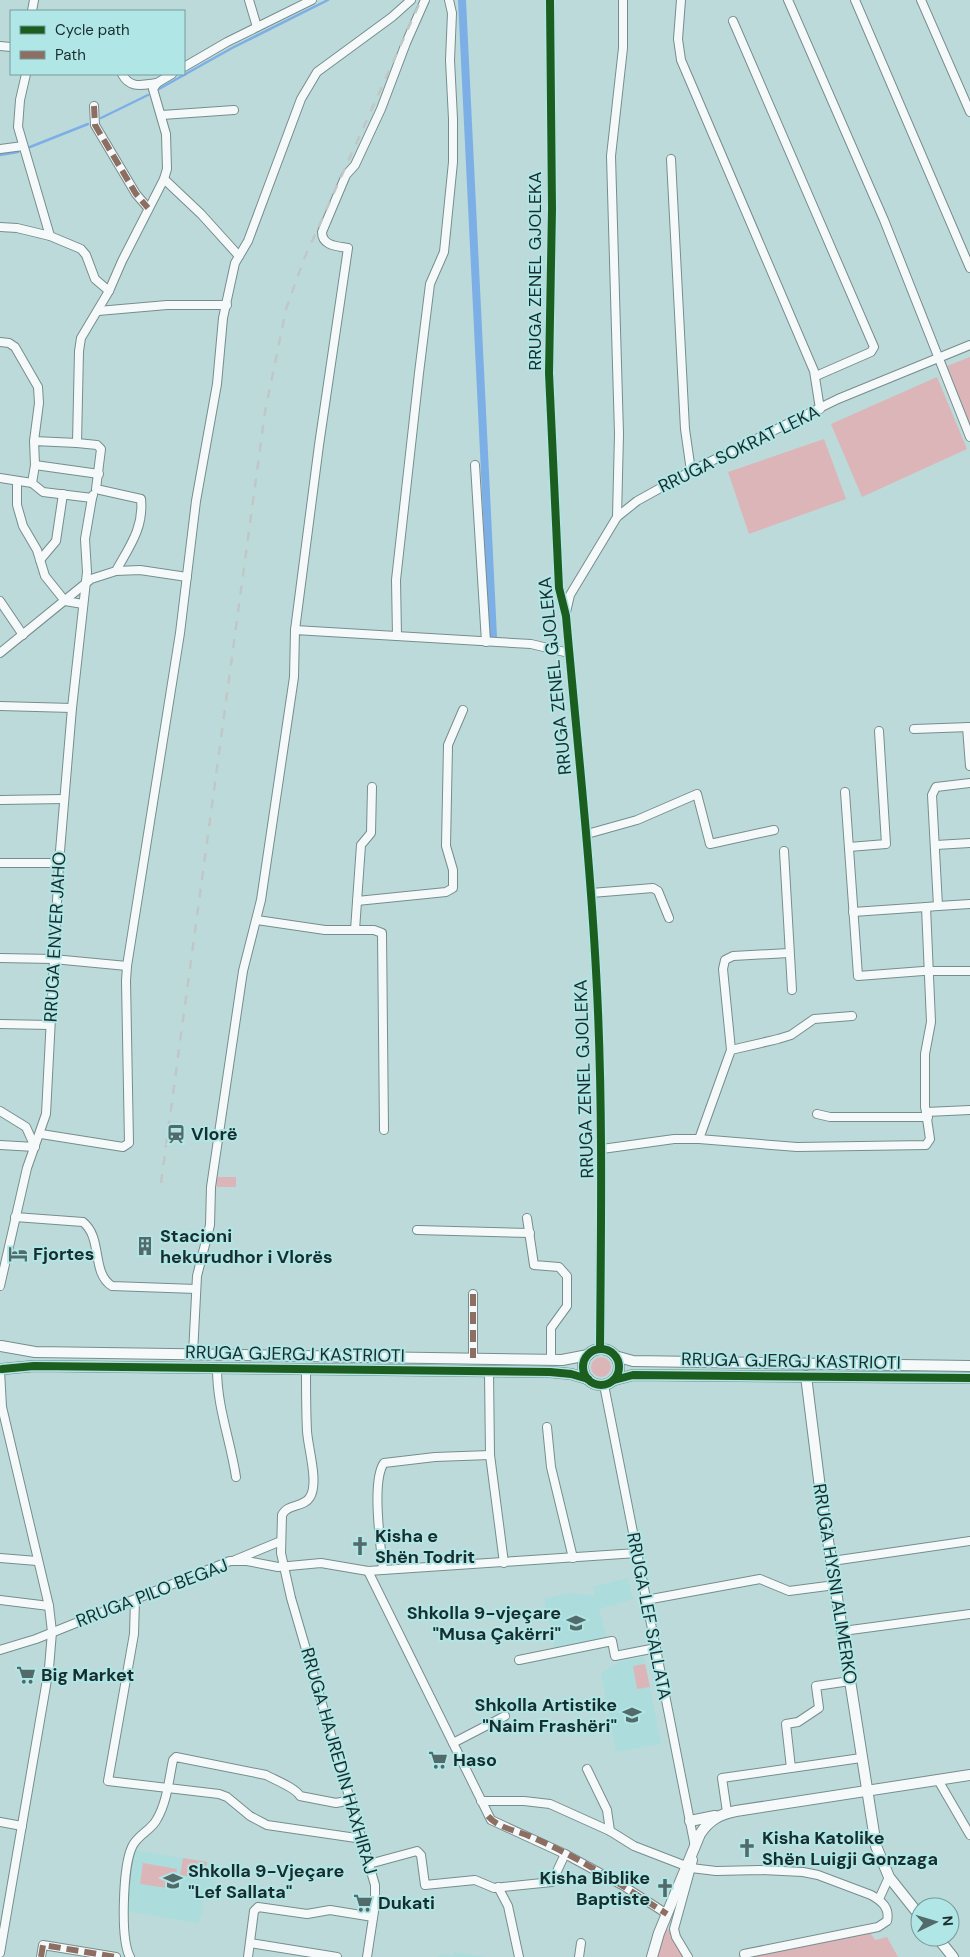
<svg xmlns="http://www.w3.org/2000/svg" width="970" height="1957" font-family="'DM Sans',sans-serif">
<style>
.built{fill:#acdcdc}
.green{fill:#dcb5b8}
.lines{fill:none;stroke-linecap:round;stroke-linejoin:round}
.stream{stroke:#7dafe7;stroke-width:2.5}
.canal{stroke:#7dafe7;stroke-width:8}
.minor-casing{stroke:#778d8d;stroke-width:10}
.major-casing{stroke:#778d8d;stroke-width:12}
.minor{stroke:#f5f9f9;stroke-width:8}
.major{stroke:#f5f9f9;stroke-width:10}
.rail{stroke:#c0c7c7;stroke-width:2.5;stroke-dasharray:9 9;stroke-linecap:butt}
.quiet{stroke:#8d6e63;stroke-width:6;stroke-dasharray:12 6;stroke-linecap:butt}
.cycleway-casing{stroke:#b1e6e6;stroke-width:11}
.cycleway{stroke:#1b5e20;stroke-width:8}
.labels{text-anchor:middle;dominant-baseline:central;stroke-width:4;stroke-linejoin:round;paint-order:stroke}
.street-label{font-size:18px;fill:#182d2d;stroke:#b1e6e6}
.poi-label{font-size:18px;font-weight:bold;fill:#182d2d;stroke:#b1e6e6;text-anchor:start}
</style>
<rect width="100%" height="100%" fill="#bddada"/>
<g class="built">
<polygon points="628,1578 633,1599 599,1609 607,1638 555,1648 544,1599 571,1593 595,1596 593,1587"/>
<polygon points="644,1657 661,1744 616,1752 601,1673 619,1662"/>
<polygon points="135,1850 218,1864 212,1900 203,1899 202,1910 204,1910 198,1923 126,1911"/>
<polygon points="454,1952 486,1957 437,1957 444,1954 454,1956"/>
</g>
<g class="green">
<polygon points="970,357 970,425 947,366"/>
<polygon points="937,377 967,449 862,497 831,424"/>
<polygon points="824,439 846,499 749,534 728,472"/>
<polygon points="216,1177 236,1177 236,1187 217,1187"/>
<circle cx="601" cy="1367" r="10"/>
<polygon points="645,1664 650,1687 637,1689 633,1666"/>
<polygon points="183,1858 207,1862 204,1879 180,1875"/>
<polygon points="143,1863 177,1869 174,1889 140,1884"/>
<polygon points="665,1929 673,1931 686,1957 656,1957"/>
<polygon points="869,1931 875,1940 887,1937 898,1957 737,1957"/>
</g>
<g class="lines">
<g class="stream">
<polyline points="159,89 232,48 328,0"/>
<polyline points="101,118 148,95"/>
<polyline points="30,147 88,124"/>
<polyline points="0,155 18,152"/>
</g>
<polyline class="canal" points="462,0 493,637"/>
<g class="minor-casing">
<g id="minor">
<polyline points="249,0 257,27"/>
<path d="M 550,0 L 552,209 L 549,373 L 559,588 L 566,616 C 577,741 591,865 597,990 C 603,1110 601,1229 600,1349"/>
<polyline points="681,0 678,39 681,60 814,371 820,409"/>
<polyline points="788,0 884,220 970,437"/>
<polyline points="855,0 970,268"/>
<polyline points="921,0 970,112"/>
<polyline points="32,11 34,0"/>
<polyline points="733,21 874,347 871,352 816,376"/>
<polyline points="0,46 11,47"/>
<polyline points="184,67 227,42 312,0"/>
<polyline points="26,74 20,100 18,127 50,236 81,249 86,255 95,279 109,291"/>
<path d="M 122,74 C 130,89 142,85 157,83"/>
<polyline points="94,106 95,125 136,194 148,208"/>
<polyline points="162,115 234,110"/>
<polyline points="0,149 23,146"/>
<polyline points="671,159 685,429 691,471"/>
<polyline points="164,179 201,214 239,256"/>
<polyline points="0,227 17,228 50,236"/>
<polyline points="98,311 167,305 227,305"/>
<polyline points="0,342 9,343 15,347 38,387 39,403 34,441"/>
<polyline points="77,443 34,441 35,465 32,483 43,492 92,498 93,495"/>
<polyline points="35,465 99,474"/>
<polyline points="475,465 486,642"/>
<polyline points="0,478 32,483"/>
<polyline points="17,481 17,505 23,526 37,550 45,576 65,601 83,604"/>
<polyline points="617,517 619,434 611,156 623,48 623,0"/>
<polyline points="40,560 56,541 63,494"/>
<polyline points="116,571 140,570 187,577"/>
<polyline points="0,601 23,635"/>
<polyline points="566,612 570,595 617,517 637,501 691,471 838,399 970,345"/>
<path d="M 295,630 L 319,445 L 348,248 C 337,246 322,246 322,232 L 346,175 L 355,165 L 381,109 L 406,43 L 425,0"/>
<polyline points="397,636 396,580 419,373 430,284 444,252 453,162 453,119 450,60 452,13 449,0"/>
<path d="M 0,653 L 91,579 L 116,571 C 129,547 144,528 141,499 L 96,489 L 101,449 L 97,445 L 77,443 L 79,351 L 81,338 L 109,291 L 122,261 L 164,179 L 167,169 L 166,134 L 153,89 L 157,83 L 172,74"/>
<polyline points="0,706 72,708"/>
<polyline points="967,727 970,766"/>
<polyline points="914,729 970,727"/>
<polyline points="970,783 936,787 932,795 938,906 970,904"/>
<polyline points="845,792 858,976 923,971 970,971"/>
<polyline points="0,800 64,799"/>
<polyline points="587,834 637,820 697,794 710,844 774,830"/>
<polyline points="936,845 970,843"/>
<polyline points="849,847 886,844 879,731"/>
<polyline points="784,851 792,990"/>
<polyline points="0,863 59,863"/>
<polyline points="591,893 653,888 658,891 669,918"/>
<polyline points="357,901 446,892 453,888 453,870 446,846 448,745 463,710"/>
<polyline points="938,906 926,907 931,1022 925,1054 925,1107 926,1112 970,1110"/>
<polyline points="853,912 926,907"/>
<polyline points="257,920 325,930 374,930 382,933 384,1130"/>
<polyline points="355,930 361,845 371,833 372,787"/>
<polyline points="0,958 53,959 127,966"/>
<polyline points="0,1024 50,1025"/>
<polyline points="731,1050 778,1039 791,1035 814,1019 852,1016"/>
<polyline points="0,1111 26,1127 35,1147 0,1145"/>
<polyline points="817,1114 830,1117 928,1117"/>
<polyline points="41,1134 123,1147 129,1143 126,981 127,966 180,633 196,501 217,384 223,318 235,263 248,241 301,99 317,72 392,17 411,0"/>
<polyline points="699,1139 731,1050 723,969 725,960 733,956 789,953"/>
<polyline points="602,1149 674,1139 699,1139 797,1147 926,1145 930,1139 926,1112"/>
<path d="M 15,1217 L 83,1222 C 103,1238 91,1273 112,1286 L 196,1289"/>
<polyline points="527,1218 534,1265 559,1267 567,1276 567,1306 551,1328 551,1360"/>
<polyline points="417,1230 530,1233"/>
<polyline points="0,1286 27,1168 46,1114 59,863 72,708 87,572 85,539 92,498"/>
<polyline points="473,1294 473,1358"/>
<polyline points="193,1354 197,1276 210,1225 211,1187 243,971 261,900 294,677 295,630 531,644 569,653"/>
<path d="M 217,1368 C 217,1408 230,1438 236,1477"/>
<path d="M 306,1369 C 306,1390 306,1411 307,1431 C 308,1448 319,1483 310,1497 C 304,1508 288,1503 282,1515 L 281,1553 L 291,1598 L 375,1885 L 375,1905 L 367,1957"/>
<polyline points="489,1372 490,1455 504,1563"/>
<polyline points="604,1385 695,1847"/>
<polyline points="547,1427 551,1467 573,1558"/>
<polyline points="0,1558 37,1561"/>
<polyline points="235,1560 281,1541"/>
<polyline points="832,1561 970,1541"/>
<path d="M 383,1570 C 381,1547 371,1481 384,1463 L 435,1457 L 490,1455"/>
<polyline points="368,1571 491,1820 565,1854 622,1885 667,1914"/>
<polyline points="0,1600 49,1606"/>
<polyline points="135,1600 134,1634 108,1781 219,1794 227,1797 250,1816 267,1825 363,1839"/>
<polyline points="646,1600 760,1579 789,1591 835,1585"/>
<polyline points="843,1631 970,1614"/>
<polyline points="0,1650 36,1639 230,1561 247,1561 278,1567 321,1563 368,1571 637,1553"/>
<polyline points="519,1660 612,1641 615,1656 656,1648"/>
<polyline points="453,1743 505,1716"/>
<polyline points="791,1768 786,1724 798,1722 819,1708 816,1686 850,1681"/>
<path d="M 587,1769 L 607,1810 L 610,1831 L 634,1846 L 691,1868 L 716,1871 L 760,1870 L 803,1872 L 818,1875 L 871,1895 C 882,1901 890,1908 887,1921 L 878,1927 L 744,1954"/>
<polyline points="938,1780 970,1835"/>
<polyline points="481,1801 524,1801 550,1804 610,1831"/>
<polyline points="727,1812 722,1778 861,1758"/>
<polyline points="0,1822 22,1826"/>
<polyline points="369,1864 417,1851 421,1855 425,1885 475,1880 494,1888 552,1882 565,1854"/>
<polyline points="498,1887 508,1906 519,1957"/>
<polyline points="879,1899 889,1877"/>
<polyline points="250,1943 337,1957"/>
<polyline points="0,1953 49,1668 52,1632 49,1606 2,1407 0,1371"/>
<polyline points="41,1957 43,1945 116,1957"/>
<path d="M 130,1957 C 120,1939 123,1866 132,1847 C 137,1835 152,1830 157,1819 C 167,1802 169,1779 173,1760 L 176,1757 L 266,1775 C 275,1780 296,1788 300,1796 L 336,1803 L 351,1800"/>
<polyline points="248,1957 254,1911 258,1907 307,1914 330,1910 373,1917"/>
<polyline points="579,1957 581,1943"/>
<polyline points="688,1957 676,1937 674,1929 693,1860"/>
</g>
</g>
<g class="major-casing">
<g id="major">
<polyline points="1,1346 35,1352 562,1360 588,1355"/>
<circle cx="601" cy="1367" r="18"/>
<polyline points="615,1356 633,1361 970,1366"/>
<polyline points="2,1369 34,1366 550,1372 571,1374 588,1379"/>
<polyline points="806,1376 821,1496 876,1846 889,1877 920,1916"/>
<polyline points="614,1380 633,1375 970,1378"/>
<polyline points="690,1821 715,1816"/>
<polyline points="937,1937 953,1957"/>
<path d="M 652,1957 L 659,1933 L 700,1834 C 709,1820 720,1814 736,1811 L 970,1775"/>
</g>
</g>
<use href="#minor" class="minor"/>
<use href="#major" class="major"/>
<polyline class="rail" points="161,1183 265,412 286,309 304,259 421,0"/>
<g class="quiet">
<polyline points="94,106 95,125 136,194 148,208"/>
<polyline points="473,1294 473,1358"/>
<path d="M 488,1816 C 498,1828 515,1830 529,1836 C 577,1856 623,1886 667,1914"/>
<polyline points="41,1957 43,1945 116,1957"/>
</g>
<g class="cycleway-casing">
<g id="cycleway">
<path d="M 550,0 L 552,209 L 549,373 L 559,588 L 566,616 C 577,741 591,865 597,990 C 603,1110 601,1229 600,1349"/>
<circle cx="601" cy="1367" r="18"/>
<polyline points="2,1369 34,1366 550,1372 571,1374 588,1379"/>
<polyline points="614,1380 633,1375 970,1378"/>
</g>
</g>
<use href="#cycleway" class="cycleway"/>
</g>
<defs>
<g id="station-bare" transform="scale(1.5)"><path d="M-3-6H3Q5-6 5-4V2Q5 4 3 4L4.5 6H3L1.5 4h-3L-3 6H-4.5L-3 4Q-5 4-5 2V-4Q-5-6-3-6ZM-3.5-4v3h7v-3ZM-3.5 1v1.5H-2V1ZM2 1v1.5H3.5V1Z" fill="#526a6a" stroke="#b1e6e6" stroke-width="2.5" paint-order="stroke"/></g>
<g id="building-bare" transform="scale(1.5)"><path d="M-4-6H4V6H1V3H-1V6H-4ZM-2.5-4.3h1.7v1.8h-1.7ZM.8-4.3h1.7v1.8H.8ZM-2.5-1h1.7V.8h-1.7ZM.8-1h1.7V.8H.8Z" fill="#526a6a" stroke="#b1e6e6" stroke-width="2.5" paint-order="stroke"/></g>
<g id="hotel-bare" transform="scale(1.5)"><path d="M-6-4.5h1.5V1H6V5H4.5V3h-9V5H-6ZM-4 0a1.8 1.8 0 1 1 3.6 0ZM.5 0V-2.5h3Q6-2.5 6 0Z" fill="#526a6a" stroke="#b1e6e6" stroke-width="2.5" paint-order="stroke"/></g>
<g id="church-bare" transform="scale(1.5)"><path d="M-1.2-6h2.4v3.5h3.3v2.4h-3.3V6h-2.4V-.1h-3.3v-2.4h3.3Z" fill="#526a6a" stroke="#b1e6e6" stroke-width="2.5" paint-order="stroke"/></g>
<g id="school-bare" transform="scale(1.5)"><path d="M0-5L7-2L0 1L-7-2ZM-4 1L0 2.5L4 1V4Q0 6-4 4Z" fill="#526a6a" stroke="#b1e6e6" stroke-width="2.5" paint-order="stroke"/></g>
<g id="supermarket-bare" transform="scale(1.5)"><path d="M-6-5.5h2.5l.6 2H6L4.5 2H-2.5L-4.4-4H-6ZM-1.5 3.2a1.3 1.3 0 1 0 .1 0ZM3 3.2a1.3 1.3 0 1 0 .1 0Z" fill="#526a6a" stroke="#b1e6e6" stroke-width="2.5" paint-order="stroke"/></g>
</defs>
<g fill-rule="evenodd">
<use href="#station-bare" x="176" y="1134"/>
<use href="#building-bare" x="145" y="1246"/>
<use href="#hotel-bare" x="18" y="1254"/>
<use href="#church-bare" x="360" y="1546"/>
<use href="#school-bare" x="576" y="1623"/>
<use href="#supermarket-bare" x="26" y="1675"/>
<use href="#school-bare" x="632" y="1715"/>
<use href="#supermarket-bare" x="438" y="1760"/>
<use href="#church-bare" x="747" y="1848"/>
<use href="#school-bare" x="173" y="1881"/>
<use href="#church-bare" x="665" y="1888"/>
<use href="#supermarket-bare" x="363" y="1903"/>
</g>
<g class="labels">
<g class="street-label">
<text transform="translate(535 271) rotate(-90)">RRUGA ZENEL GJOLEKA</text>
<text transform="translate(739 449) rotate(-26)">RRUGA SOKRAT LEKA</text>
<text transform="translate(555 676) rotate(-96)">RRUGA ZENEL GJOLEKA</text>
<text transform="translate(55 937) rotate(-87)">RRUGA ENVER JAHO</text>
<text transform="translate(584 1079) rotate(-92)">RRUGA ZENEL GJOLEKA</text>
<text transform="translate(295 1354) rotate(1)">RRUGA GJERGJ KASTRIOTI</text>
<text transform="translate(791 1361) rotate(1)">RRUGA GJERGJ KASTRIOTI</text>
<text transform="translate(835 1584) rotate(81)">RRUGA HYSNI ALIMERKO</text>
<text transform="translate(152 1593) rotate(-21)">RRUGA PILO BEGAJ</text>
<text transform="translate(649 1616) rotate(79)">RRUGA LEF SALLATA</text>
<text transform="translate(339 1761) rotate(74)">RRUGA HAJREDIN HAXHIRAJ</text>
</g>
<g class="poi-label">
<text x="191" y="1134">Vlorë</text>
<text x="160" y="1236">Stacioni<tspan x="160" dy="21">hekurudhor i Vlorës</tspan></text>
<text x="33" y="1254">Fjortes</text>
<text x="375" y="1536">Kisha e<tspan x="375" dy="21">Shën Todrit</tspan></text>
<text x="561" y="1613" text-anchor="end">Shkolla 9-vjeçare<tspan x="561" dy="21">"Musa Çakërri"</tspan></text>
<text x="41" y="1675">Big Market</text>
<text x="617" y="1705" text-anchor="end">Shkolla Artistike<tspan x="617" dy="21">"Naim Frashëri"</tspan></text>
<text x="453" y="1760">Haso</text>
<text x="762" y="1838">Kisha Katolike<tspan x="762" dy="21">Shën Luigji Gonzaga</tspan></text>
<text x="188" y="1871">Shkolla 9-Vjeçare<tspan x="188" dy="21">"Lef Sallata"</tspan></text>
<text x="650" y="1878" text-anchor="end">Kisha Biblike<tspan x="650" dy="21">Baptiste</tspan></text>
<text x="378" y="1903">Dukati</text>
</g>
</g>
<rect x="10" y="10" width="175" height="65" fill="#b1e6e6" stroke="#749c9c"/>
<rect x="20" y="26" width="25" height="8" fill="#1b5e20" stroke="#749c9c"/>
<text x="55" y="35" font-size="15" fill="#182d2d">Cycle path</text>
<rect x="20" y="51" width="25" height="8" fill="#8d6e63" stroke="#749c9c"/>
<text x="55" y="60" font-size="15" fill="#182d2d">Path</text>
<g transform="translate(935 1922) rotate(85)"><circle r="24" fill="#b1e6e6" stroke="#749c9c"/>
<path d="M0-4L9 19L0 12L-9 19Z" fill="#526a6a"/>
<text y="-8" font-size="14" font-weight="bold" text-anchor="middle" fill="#182d2d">N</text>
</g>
</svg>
